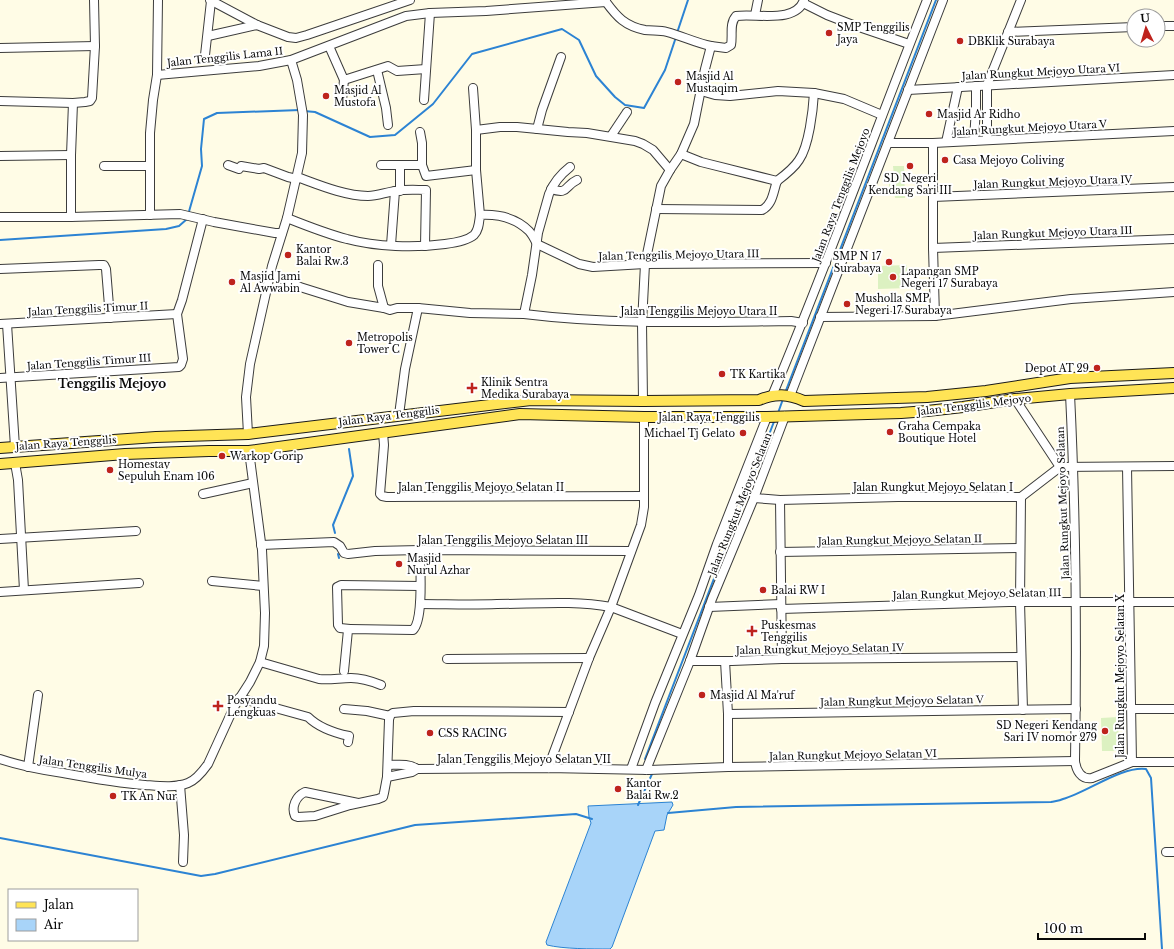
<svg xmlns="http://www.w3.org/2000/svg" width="1174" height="949" font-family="'Libre Baskerville',serif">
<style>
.pitch{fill:#dcf1c1}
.water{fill:#a8d4f9;stroke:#2c83d3}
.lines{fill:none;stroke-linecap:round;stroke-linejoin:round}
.stream{stroke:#2c83d3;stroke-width:2}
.minor-casing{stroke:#3c3c3c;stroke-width:10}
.major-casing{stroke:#1a1a1a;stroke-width:12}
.minor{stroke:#fff;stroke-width:8}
.major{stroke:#ffe456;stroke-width:10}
.poi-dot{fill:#be231d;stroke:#fff;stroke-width:1.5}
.labels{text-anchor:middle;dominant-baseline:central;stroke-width:4;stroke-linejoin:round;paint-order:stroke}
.poi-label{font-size:10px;fill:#090909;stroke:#fff;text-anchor:start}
.street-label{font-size:10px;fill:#090909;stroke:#fff}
.quarter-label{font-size:12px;font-weight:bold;fill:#090909;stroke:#fff}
</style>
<rect width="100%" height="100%" fill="#fffce6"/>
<g class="pitch">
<polygon points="893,166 904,166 905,198 895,198 894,190 889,190 889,178 894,177"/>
<polygon points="907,265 908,288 878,289 878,266"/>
<polygon points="1118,717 1119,751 1102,751 1101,718"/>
</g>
<path class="water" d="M 672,802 L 673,805 L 667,815 L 664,830 L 655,831 L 612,947 L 610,949 C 592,949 563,949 547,945 L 546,942 L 591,823 L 589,817 L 588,806 Z"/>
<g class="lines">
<g class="stream">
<polyline points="677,33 688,0"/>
<polyline points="304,111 315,112 370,137 395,135 433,104 472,54 562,29 579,40 596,76 615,97 625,105 644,108 665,70 676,37"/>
<polyline points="188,215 202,166 201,149 204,119 217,113 300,110"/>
<polyline points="0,240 166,229 179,226 187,219"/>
<polyline points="785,393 936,0"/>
<polyline points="778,413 783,399"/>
<polyline points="335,533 333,525 353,476 349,449"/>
<polyline points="338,554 339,558"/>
<polyline points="645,759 775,419"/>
<polyline points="638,805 652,774"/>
<path d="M 668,813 L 736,807 L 1051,802 C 1055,801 1059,801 1063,799 C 1088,792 1121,766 1146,769 L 1151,778 L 1162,949"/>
<polyline points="0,838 201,876 215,874 415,825 576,814 592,819"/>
</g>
<g class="minor-casing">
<g id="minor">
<polyline points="210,0 257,25 288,37 296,38 307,35 410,0"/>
<path d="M 606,2 C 617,17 625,26 645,30 C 652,31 660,30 667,32 C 682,36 696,43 711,46 L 705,69 L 694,124 L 681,154 L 670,170 L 661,186 L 645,264 L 642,323 L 643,401"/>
<polyline points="803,3 827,15 853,25 909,44"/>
<polyline points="755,15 758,0"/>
<polyline points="1158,26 1174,26"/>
<polyline points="1008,32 1134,27"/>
<polyline points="208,36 257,25"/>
<polyline points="329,46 344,80 388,66 397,71 426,69"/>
<path d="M 711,46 L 726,48 L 731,45 C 733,35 729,24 736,16 C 756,13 796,24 804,0"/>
<polyline points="0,48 95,46"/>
<polyline points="205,55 211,1"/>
<polyline points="377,70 386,108 388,125"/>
<polyline points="157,75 259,66 291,60 406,16 430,13 486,11 606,2"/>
<polyline points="473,88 476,130 476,170 480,215"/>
<polyline points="908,90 1174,75"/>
<polyline points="701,91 715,95 730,96 778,91 814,93 844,99 882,115"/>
<polyline points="342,100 344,80"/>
<polyline points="424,100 430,13"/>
<polyline points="0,101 73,103 85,102 90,101 92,98 95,46 94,0"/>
<polyline points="537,129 542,110 561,57"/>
<polyline points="476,130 500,127 517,127 568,132 587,133 635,141 643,144 653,150 670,170"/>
<polyline points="420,132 422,143 422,165"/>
<polyline points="611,136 627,112"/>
<polyline points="987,140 987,85 1021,0"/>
<polyline points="974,141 976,107 976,86"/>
<polyline points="946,142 958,87"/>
<polyline points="888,143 933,143 1174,131"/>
<polyline points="933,143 933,248 935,316"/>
<polyline points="681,154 701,162 777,181"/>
<polyline points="0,156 71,155"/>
<polyline points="228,165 239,169 241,166 259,169 264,168 288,177 297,179"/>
<polyline points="381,165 422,165 426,176 476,170"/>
<polyline points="104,166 150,166"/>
<path d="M 297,177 C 319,185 345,196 368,196 C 378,196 386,192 396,191 C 406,189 416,190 426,190 L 425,246"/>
<path d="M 777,181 C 785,175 794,168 799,160 C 809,146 813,110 814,93"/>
<path d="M 551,189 C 569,195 564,186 577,180"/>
<polyline points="400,191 400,165"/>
<polyline points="933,197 1174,187"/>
<path d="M 656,209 L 762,210 C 773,204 773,192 777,181"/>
<polyline points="150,215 150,133 153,100 157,75 158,0"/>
<polyline points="0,217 71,217 180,214 214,222 275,233 282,233"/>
<polyline points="71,217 71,155 73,103"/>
<path d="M 287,218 C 307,226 327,234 347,239 C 376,247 415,248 445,244 C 453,243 467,241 474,235 C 479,230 479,222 480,215 C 498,214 515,217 529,231 C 532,234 535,240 537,244"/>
<polyline points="537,244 579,264 593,267 645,264 826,263"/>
<polyline points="391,245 395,191"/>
<polyline points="933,248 1174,239"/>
<polyline points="378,265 378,286 384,308"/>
<polyline points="0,269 99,265 104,265 106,269 110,318"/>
<path d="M 271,274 L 300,287 L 348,302 L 384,308 L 390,310 L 397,308 L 418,308 L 470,313 L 524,314 L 532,275 L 538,233 L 549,194 C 553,184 561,174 570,167"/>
<path d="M 524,314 C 613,325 702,322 791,321 L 803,323"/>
<polyline points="820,317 935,316 1071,299 1174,292"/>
<polyline points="0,324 177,314"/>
<polyline points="7,324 15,447"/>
<polyline points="0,378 179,367 181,365 183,359 177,314 182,300 203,219"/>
<path d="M 1070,394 C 1076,516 1077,638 1075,761 C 1076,770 1081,780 1092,778 L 1132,762 L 1127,467"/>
<path d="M 772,396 C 827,265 875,132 927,0"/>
<polyline points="790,396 943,0"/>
<polyline points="1015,399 1060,467"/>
<polyline points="399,415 405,369 418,308"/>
<polyline points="383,433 384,445 380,494 382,496 387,497 644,496"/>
<polyline points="248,434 246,397 250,364 272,266 287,218 302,153 303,115 297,80 291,60"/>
<polyline points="15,463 18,480 24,590"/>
<polyline points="203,494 253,483"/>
<polyline points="1021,497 1020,602 1023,710"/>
<polyline points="754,498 780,500 898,497 1021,497 1060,467 1174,466"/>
<polyline points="780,500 782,659"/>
<polyline points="0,539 136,531"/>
<polyline points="261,545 334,542 340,546 344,553 348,554 375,551 420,550 631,551"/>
<polyline points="780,552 1020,548"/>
<polyline points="212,581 263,586"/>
<polyline points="0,592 139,583"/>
<path d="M 420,604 C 446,604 471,605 497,604 C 534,604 573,600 611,607 L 682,634"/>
<polyline points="709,607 781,604"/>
<polyline points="781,609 1009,602 1174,602"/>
<polyline points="350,629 340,628 338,625 337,587 341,585 420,586"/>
<polyline points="447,659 589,658"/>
<polyline points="690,661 732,661 782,659 1021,657"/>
<polyline points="725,661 728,714 728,767"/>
<path d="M 260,662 L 319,679 C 330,680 340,678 351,678 C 362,678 371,681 381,685"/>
<path d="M 344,671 L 348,630 L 350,629 L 413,630 C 424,620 420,566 420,550"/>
<path d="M 239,698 L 308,717 C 319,728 335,733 349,736 L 348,742"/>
<polyline points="344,709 367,711 390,716"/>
<polyline points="1132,709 1174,709"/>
<polyline points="728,714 1076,709"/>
<path d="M 0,759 C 21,766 42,770 63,773 C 90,778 117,783 145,785 C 159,786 175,788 188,783 C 196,780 203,771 208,764 L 234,707 L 250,682 L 260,662 L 264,646 L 265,613 L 262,550 L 249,451"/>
<polyline points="1132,762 1174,762"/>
<path d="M 388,765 C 397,765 409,763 417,769 L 548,768 L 649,770 L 728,767 L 1075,761"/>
<polyline points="28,767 38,695"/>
<polyline points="548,768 589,658 611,607 641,525 644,507 644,417"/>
<polyline points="631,769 655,703 699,595 717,544 767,417"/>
<polyline points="646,770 690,661 712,599 754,498 785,416"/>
<polyline points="387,777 412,772 417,769"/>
<polyline points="180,785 184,835 183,862"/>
<path d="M 358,803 L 305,792 C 296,796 291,807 295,816 L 298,817 L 315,816 L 350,805 L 378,799 L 383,797 L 384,793 L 387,777 L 389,720 L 390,715 L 393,713 L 414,711 L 569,712"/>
<polyline points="1166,852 1174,852"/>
</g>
</g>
<g class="major-casing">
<g id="major">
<path d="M 0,448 L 156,437 L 248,434 L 531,400 L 643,401 L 759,400 C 775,393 788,394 804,401 L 927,397 L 986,391 L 1070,378 L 1174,373"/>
<polyline points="0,464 125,454 209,451 249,451 520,414 644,417 767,417 901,413 927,411 963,407 1015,399 1070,394 1174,388"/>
</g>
</g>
<use href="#minor" class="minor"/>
<use href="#major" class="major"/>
</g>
<g class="poi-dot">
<circle cx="829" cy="33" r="4"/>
<circle cx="960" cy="41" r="4"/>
<circle cx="678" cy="82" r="4"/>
<circle cx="326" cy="96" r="4"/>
<circle cx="929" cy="114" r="4"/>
<circle cx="945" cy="160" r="4"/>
<circle cx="910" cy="166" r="4"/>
<circle cx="288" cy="255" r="4"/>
<circle cx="889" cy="262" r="4"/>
<circle cx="893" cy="277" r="4"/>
<circle cx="232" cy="282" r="4"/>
<circle cx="847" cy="304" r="4"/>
<circle cx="349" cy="343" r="4"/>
<circle cx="1097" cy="368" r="4"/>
<circle cx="722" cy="374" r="4"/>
<path d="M470 382h4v4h4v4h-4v4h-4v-4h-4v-4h4z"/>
<circle cx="890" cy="432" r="4"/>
<circle cx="743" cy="433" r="4"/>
<circle cx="222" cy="456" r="4"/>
<circle cx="110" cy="470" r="4"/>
<circle cx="399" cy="564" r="4"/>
<circle cx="763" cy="590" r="4"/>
<path d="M750 625h4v4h4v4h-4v4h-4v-4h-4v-4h4z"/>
<circle cx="702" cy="695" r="4"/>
<path d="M216 700h4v4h4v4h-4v4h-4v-4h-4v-4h4z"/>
<circle cx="1105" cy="731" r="4"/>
<circle cx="430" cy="733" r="4"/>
<circle cx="618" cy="789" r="4"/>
<circle cx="113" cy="796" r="4"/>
</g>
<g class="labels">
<g class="poi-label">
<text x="837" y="27">SMP Tenggilis<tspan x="837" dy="12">Jaya</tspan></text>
<text x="968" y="41">DBKlik Surabaya</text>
<text x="686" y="76">Masjid Al<tspan x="686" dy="12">Mustaqim</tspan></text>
<text x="334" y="90">Masjid Al<tspan x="334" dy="12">Mustofa</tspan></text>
<text x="937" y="114">Masjid Ar Ridho</text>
<text x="953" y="160">Casa Mejoyo Coliving</text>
<text x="910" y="178" text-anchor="middle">SD Negeri<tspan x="910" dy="12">Kendang Sari III</tspan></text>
<text x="296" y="249">Kantor<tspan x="296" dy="12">Balai Rw.3</tspan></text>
<text x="881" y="256" text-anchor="end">SMP N 17<tspan x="881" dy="12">Surabaya</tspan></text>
<text x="901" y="271">Lapangan SMP<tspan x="901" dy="12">Negeri 17 Surabaya</tspan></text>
<text x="240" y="276">Masjid Jami<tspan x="240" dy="12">Al Awwabin</tspan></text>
<text x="855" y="298">Musholla SMP<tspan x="855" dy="12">Negeri 17 Surabaya</tspan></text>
<text x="357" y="337">Metropolis<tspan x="357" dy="12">Tower C</tspan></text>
<text x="1089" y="368" text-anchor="end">Depot AT 29</text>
<text x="730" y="374">TK Kartika</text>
<text x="481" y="382">Klinik Sentra<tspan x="481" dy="12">Medika Surabaya</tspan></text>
<text x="898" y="426">Graha Cempaka<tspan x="898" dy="12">Boutique Hotel</tspan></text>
<text x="735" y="433" text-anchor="end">Michael Tj Gelato</text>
<text x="230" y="456">Warkop Gorip</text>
<text x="118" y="464">Homestay<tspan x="118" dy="12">Sepuluh Enam 106</tspan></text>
<text x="407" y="558">Masjid<tspan x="407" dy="12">Nurul Azhar</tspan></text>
<text x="771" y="590">Balai RW I</text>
<text x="761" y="625">Puskesmas<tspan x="761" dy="12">Tenggilis</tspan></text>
<text x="710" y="695">Masjid Al Ma'ruf</text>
<text x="227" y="700">Posyandu<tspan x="227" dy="12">Lengkuas</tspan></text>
<text x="1097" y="725" text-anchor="end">SD Negeri Kendang<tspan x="1097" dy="12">Sari IV nomor 279</tspan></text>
<text x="438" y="733">CSS RACING</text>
<text x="626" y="783">Kantor<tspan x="626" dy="12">Balai Rw.2</tspan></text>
<text x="121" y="796">TK An Nur</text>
</g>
<g class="street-label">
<text transform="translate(225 57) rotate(-6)">Jalan Tenggilis Lama II</text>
<text transform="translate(1041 72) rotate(-3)">Jalan Rungkut Mejoyo Utara VI</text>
<text transform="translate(1030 128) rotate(-3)">Jalan Rungkut Mejoyo Utara V</text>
<text transform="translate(1053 182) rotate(-2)">Jalan Rungkut Mejoyo Utara IV</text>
<text transform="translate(841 195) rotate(-69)">Jalan Raya Tenggilis Mejoyo</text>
<text transform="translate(1053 233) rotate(-2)">Jalan Rungkut Mejoyo Utara III</text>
<text transform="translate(679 255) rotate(-1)">Jalan Tenggilis Mejoyo Utara III</text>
<text transform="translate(88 309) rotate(-3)">Jalan Tenggilis Timur II</text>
<text x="699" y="311">Jalan Tenggilis Mejoyo Utara II</text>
<text transform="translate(89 362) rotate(-4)">Jalan Tenggilis Timur III</text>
<text transform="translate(974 405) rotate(-7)">Jalan Tenggilis Mejoyo</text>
<text transform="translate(389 416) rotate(-7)">Jalan Raya Tenggilis</text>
<text x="709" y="417">Jalan Raya Tenggilis</text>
<text transform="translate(66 443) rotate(-4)">Jalan Raya Tenggilis</text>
<text x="481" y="487">Jalan Tenggilis Mejoyo Selatan II</text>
<text x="933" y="487">Jalan Rungkut Mejoyo Selatan I</text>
<text transform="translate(1063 503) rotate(-92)">Jalan Rungkut Mejoyo Selatan</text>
<text transform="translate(740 504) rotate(-68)">Jalan Rungkut Mejoyo Selatan</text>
<text x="503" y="540">Jalan Tenggilis Mejoyo Selatan III</text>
<text transform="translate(900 540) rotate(-1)">Jalan Rungkut Mejoyo Selatan II</text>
<text transform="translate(977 594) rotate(-1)">Jalan Rungkut Mejoyo Selatan III</text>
<text transform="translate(820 649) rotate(-1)">Jalan Rungkut Mejoyo Selatan IV</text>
<text transform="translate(1120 676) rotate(-90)">Jalan Rungkut Mejoyo Selatan X</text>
<text transform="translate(902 701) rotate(-1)">Jalan Rungkut Mejoyo Selatan V</text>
<text transform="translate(853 755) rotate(-1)">Jalan Rungkut Mejoyo Selatan VI</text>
<text x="524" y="759">Jalan Tenggilis Mejoyo Selatan VII</text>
<text transform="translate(93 767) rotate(8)">Jalan Tenggilis Mulya</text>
</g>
<g class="quarter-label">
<text x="112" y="383">Tenggilis Mejoyo</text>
</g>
</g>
<rect x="8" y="889" width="130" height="52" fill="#ffffff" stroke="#9d9d9d"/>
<rect x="16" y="902" width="20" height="6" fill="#ffe456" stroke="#9d9d9d"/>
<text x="44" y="909" font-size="12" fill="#090909">Jalan</text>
<rect x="16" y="919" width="20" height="12" fill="#a8d4f9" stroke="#9d9d9d"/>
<text x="44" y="929" font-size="12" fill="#090909">Air</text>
<g transform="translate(1146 28) rotate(355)"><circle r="19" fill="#ffffff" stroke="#9d9d9d"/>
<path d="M0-3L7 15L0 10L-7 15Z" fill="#be231d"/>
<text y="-6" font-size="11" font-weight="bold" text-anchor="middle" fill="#090909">U</text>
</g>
<path d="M1038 933v6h107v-6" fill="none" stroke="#090909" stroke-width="2"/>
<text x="1044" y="933" font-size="12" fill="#090909" stroke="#ffffff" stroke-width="3" paint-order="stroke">100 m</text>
</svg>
